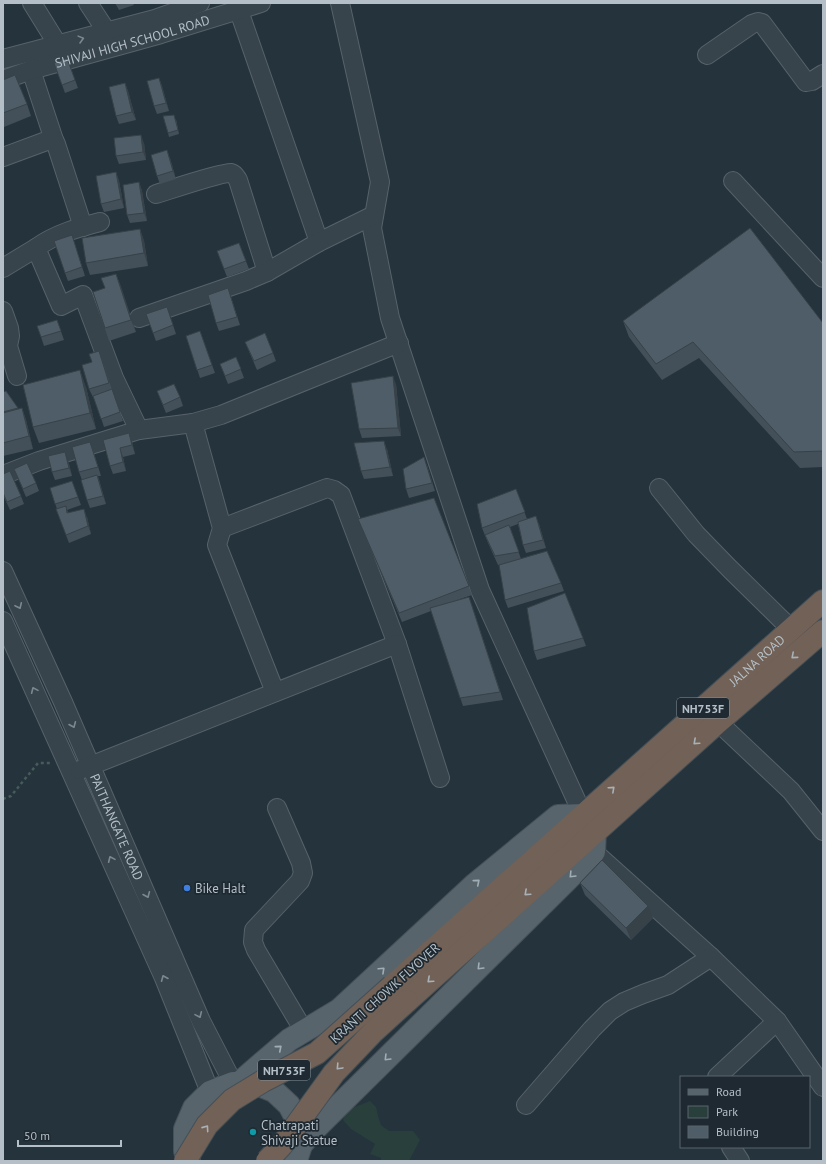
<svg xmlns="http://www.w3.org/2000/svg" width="826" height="1164" font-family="'PT Sans',sans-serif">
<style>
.green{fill:#283f3c}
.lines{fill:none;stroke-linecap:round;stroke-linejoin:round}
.minor-casing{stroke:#57626a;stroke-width:20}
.major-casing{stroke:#455058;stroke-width:24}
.highway-casing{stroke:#444f57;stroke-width:24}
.path{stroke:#475b59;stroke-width:2.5;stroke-dasharray:3 3;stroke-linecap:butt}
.minor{stroke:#38444c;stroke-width:18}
.major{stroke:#57646c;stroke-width:22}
.highway{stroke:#716156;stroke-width:22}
.highway-bridge-casing{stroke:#444f57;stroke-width:24;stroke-linecap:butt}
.highway-bridge{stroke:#716156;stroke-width:22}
.wall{fill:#435059}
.shaded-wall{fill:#374148}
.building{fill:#4e5d67;stroke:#374148}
.oneway{stroke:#7c8890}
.oneway2{stroke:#aab1b6}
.oneway3{stroke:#a1adb5}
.shop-dot{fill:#3f7fe0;stroke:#1e2931;stroke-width:1.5}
.culture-dot{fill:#0f9aa8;stroke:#1e2931;stroke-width:1.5}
.labels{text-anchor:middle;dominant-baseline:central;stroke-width:3.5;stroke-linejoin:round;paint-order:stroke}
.shield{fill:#1e2931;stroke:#87929a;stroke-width:1}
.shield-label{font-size:12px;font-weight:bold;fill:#b4bfc7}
.street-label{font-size:13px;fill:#b4bfc7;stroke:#1e2931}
.poi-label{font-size:13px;fill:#b4bfc7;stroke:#1e2931;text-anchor:start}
</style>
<rect width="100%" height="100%" fill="#25333c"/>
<polygon class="green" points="370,1101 376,1107 378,1116 381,1125 389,1131 413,1131 420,1140 409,1161 381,1161 381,1158 370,1154 375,1144 351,1129 343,1120 347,1110"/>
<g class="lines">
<g class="minor-casing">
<g id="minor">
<polyline points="32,3 58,45"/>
<polyline points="88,3 107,32"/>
<polyline points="340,3 380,182 372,228 390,318 480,590 583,815"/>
<polyline points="239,11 319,242"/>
<polyline points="707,55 752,24 758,22 762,23 806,82 812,81 823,74"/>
<polyline points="3,59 155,19 200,3"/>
<polyline points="31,70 54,140"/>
<path id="s1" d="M 3,80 L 31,70 L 161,34 L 261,3"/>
<polyline points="3,157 49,140 54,140 56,144 83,227"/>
<polyline points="733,181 823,278"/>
<path d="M 156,194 C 169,190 222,172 231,173 C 235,174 236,177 238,180 L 267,272"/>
<path d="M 36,248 C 55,234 77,228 100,222"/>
<polyline points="3,268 36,248 61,306 83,295 114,378 139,430"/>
<polyline points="3,311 9,328 10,336 8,346 17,376"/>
<polyline points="139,318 246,281 267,272 319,242 374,215"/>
<polyline points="193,423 222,528 217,545 275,692"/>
<polyline points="3,475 39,461 139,430 193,423 221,415 399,343"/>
<polyline points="659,488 696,534 730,569 791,629"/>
<polyline points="222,528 327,488 334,490 341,495 397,644"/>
<path id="s2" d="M 3,571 L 63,702 L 201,1021 L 233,1083"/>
<polyline points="3,621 164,978 210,1092"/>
<polyline points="718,722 791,791 823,831"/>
<polyline points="80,770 397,644 440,778"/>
<polyline points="277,808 301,863 303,873 300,881 254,930 253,942 256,950 304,1031"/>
<polyline points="594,852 711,957 777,1021 823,1087"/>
<polyline points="717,1077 777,1021"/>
<polyline points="526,1105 592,1029 610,1011 624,1002 643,994 668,985 711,957"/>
<polyline points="731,1147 740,1161"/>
</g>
</g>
<g class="major-casing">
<g id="major">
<polyline points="239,1083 289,1040 339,1010 474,885 558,816 583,815"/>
<polyline points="301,1145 312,1132 567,880 594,852 595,831"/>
<polyline points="189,1161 185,1151 185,1129 194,1108 210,1092 233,1083 254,1083 274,1091 289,1105 299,1124 301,1145 296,1161"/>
</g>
</g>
<g class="highway-casing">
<g id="highway">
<path id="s3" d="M 392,986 L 823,601"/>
<polyline points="407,1001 718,722 823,631"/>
</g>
</g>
<polyline class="path" points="3,799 11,796 38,763 50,763"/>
<use href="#minor" class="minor"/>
<use href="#major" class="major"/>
<use href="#highway" class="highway"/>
<g class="highway-bridge-casing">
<g id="highway-bridge">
<polyline points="185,1161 207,1125 232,1100 263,1081 317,1053 392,986"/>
<polyline points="267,1161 282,1145 334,1073 374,1031 407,1001"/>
</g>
</g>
<use href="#highway-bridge" class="highway-bridge"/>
</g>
<g class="wall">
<polygon points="115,3 133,3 134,5 119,10"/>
<polygon points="67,58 78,88 65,93 54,63"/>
<polygon points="159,78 162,86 169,111 157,114 154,106"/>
<polygon points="3,80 27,104 31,116 4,127 3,124"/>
<polygon points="125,83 128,91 136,120 119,124 116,116"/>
<polygon points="176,119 179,134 169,137 168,133"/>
<polygon points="144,143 146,160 119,164 116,156"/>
<polygon points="170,158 176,179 160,184 157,176"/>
<polygon points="116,172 119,181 124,208 104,212 101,204"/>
<polygon points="139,182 142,191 147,221 130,223 127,215"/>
<polygon points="140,229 144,241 148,266 90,275 86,263"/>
<polygon points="72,235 85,276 68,281 65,273"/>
<polygon points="239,243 249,269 227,277 217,251"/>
<polygon points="116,274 136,332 109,341 105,328 105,288"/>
<polygon points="228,288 240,325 219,331 216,323"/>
<polygon points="167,307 176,334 156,341 146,314"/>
<polygon points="57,320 64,340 44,346 41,337"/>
<polygon points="623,321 823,323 823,467 800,468 699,358 662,380 629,337"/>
<polygon points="200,331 215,373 200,378 186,336"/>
<polygon points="245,342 273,353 276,361 257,370"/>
<polygon points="236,357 244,378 228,384 220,364"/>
<polygon points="102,359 112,390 123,421 104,427 94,397 93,397 89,389"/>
<polygon points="396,384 401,436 362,438 359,429"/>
<polygon points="86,387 96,429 39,443 33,427"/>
<polygon points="6,391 18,409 22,408 26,420 33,449 3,456 3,392"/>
<polygon points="157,391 180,397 183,406 166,413"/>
<polygon points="129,433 132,442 135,454 123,457 126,471 113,474 110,466"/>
<polygon points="90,442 93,450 101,476 98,476 106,504 90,508 87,500 82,480 79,472"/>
<polygon points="387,449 393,476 364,479 361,471"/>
<polygon points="68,460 72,476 55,480 52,472"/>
<polygon points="427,465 435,491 409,498 406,489"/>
<polygon points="14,469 36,483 39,491 26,497"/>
<polygon points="3,474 21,496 24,504 10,510 3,495"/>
<polygon points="72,481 81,505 67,510 68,512 87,517 91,534 69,543 56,509 57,509 50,488"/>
<polygon points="516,489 527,519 539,524 546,548 526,553 523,545 518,524 510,527 521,559 561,583 564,591 508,608 505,600 504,564 498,565 488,543 482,528"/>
<polygon points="434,498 472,595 457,600 469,597 503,700 463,706 431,611 402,622 358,519"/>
<polygon points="583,638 586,646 537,660 534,651"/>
<polygon points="580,883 653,918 631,940 585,895"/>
</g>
<g class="shaded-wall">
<polygon points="159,78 162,86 169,111 166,103"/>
<polygon points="125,83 128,91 136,120 132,112"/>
<polygon points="141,135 144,143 146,160 143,152"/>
<polygon points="167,150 170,158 176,179 173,171"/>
<polygon points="116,172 119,181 124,208 121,199"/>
<polygon points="139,182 142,191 147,221 144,213"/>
<polygon points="140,229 144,241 148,266 144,253"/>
<polygon points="116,274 121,286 136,332 131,320"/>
<polygon points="80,370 86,387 96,429 90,413"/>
<polygon points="393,376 396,384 401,436 398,428"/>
<polygon points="22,408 26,420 33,449 29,436"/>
<polygon points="129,433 132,442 135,454 132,445"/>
<polygon points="384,441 387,449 393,476 390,467"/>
<polygon points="120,448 123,457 126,471 123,462"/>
<polygon points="65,452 68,460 72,476 69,468"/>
<polygon points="424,457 427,465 435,491 432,483"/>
<polygon points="97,475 100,484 106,504 103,496"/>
<polygon points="84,509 87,517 91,534 88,526"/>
<polygon points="536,516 539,524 546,548 543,540"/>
<polygon points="648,906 653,918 631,940 626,928"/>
</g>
<g class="building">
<polygon points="67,58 75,80 62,85 54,63"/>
<polygon points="15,75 27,104 3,113 3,80"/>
<polygon points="159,78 166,103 154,106 147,81"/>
<polygon points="125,83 132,112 116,116 109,87"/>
<polygon points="174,115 178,130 168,133 163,116"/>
<polygon points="141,135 143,152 116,156 114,138"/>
<polygon points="167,150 173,171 157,176 151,155"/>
<polygon points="116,172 121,199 101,204 96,176"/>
<polygon points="139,182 144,213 127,215 123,185"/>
<polygon points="750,228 823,323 823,451 794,452 693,342 656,364 623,321"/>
<polygon points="140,229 144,253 86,263 82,238"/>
<polygon points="72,235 82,267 65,273 54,241"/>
<polygon points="239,243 246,261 224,269 217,251"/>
<polygon points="116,274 131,320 105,328 93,292 105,288 101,278"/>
<polygon points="228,288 237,317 216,323 208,295"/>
<polygon points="167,307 173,325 153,333 146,314"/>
<polygon points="57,320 61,331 41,337 37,326"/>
<polygon points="200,331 212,365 197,370 186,336"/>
<polygon points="265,333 273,353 254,361 245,342"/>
<polygon points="99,351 109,383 89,389 82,365 92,362 89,354"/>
<polygon points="236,357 241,369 225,376 220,364"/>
<polygon points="80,370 90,413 33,427 23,385"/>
<polygon points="393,376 398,428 359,429 351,383"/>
<polygon points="174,384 180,397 163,405 157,391"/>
<polygon points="112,389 120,412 101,419 93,396"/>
<polygon points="6,391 18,408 3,412 3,392"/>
<polygon points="22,408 29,436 3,443 3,413"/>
<polygon points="129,433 132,445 120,448 123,462 110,466 103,440"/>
<polygon points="384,441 390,467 361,471 354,443"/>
<polygon points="90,442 98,467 79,472 72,447"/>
<polygon points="65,452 69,468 52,472 48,456"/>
<polygon points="424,457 432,483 406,489 403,469"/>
<polygon points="27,463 36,483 23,489 14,469"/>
<polygon points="10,471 21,496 7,502 3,493 3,474"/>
<polygon points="97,475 103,496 87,500 81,480"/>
<polygon points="72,481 78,497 55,504 50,488"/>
<polygon points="516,489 525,512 482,528 477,504"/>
<polygon points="434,498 469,586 399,613 358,519"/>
<polygon points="66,506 67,513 84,509 88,526 66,535 56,509"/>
<polygon points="536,516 543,540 523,545 518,522"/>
<polygon points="509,525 519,552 495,556 485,535"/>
<polygon points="547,551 561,583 505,600 499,565"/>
<polygon points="565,593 583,638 534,651 527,608"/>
<polygon points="469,597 500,692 460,698 430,608"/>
<polygon points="602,860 648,906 626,928 580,883"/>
</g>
<defs><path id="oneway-chevron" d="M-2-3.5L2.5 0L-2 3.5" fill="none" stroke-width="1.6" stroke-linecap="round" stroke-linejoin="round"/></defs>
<g class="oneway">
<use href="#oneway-chevron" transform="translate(81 39) rotate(-15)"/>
<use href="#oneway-chevron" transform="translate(19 606) rotate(65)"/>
<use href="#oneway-chevron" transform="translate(34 690) rotate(-114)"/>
<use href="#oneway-chevron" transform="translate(73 725) rotate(67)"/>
<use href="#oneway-chevron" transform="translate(111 859) rotate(-114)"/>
<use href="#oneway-chevron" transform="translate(147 895) rotate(67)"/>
<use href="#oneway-chevron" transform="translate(164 978) rotate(-113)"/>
<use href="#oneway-chevron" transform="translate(199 1015) rotate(66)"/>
</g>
<g class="oneway2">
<use href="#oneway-chevron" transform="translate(794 656) rotate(139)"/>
<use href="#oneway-chevron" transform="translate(696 742) rotate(138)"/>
<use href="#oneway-chevron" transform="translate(612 789) rotate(-42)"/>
<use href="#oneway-chevron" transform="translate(527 893) rotate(138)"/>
<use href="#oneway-chevron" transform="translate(430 980) rotate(138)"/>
<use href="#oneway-chevron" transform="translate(339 1067) rotate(133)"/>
<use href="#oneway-chevron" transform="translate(206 1128) rotate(-55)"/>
</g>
<g class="oneway3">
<use href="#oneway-chevron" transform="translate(572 875) rotate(134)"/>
<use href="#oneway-chevron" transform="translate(477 882) rotate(-40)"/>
<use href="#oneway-chevron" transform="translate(480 967) rotate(135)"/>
<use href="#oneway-chevron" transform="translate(382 970) rotate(-43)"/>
<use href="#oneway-chevron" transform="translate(279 1048) rotate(-40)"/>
<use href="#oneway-chevron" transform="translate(387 1058) rotate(135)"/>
</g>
<circle class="shop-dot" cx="187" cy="888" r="4"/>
<circle class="culture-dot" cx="253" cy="1132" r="4"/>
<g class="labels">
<g class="shield">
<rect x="677" y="698" width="52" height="20" rx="3"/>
<rect x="258" y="1060" width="52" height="20" rx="3"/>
</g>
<g class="shield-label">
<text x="703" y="708">NH753F</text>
<text x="284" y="1070">NH753F</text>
</g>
<g class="street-label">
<text stroke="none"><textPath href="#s1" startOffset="135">SHIVAJI HIGH SCHOOL ROAD</textPath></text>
<text stroke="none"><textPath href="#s3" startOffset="489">JALNA ROAD</textPath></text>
<text stroke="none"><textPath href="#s2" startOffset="280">PAITHANGATE ROAD</textPath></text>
<text transform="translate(385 993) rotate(-42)">KRANTI CHOWK FLYOVER</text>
</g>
<g class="poi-label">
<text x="195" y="888">Bike Halt</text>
<text x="261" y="1125">Chatrapati<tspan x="261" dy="15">Shivaji Statue</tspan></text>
</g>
</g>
<rect width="826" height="1164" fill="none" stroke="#b4bfc7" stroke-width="8"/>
<rect x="680" y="1076" width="130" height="72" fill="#1e2931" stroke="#5a656d"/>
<rect x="688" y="1089" width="20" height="6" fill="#57646c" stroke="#5a656d"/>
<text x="716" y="1096" font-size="12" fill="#b4bfc7">Road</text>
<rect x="688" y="1106" width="20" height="12" fill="#283f3c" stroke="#5a656d"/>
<text x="716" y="1116" font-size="12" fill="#b4bfc7">Park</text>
<rect x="688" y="1126" width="20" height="12" fill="#4e5d67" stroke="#5a656d"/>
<text x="716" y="1136" font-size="12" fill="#b4bfc7">Building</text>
<path d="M18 1140v6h103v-6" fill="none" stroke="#b4bfc7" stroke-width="2"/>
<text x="24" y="1140" font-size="12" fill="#b4bfc7" stroke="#1e2931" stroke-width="3" paint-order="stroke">50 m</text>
</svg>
